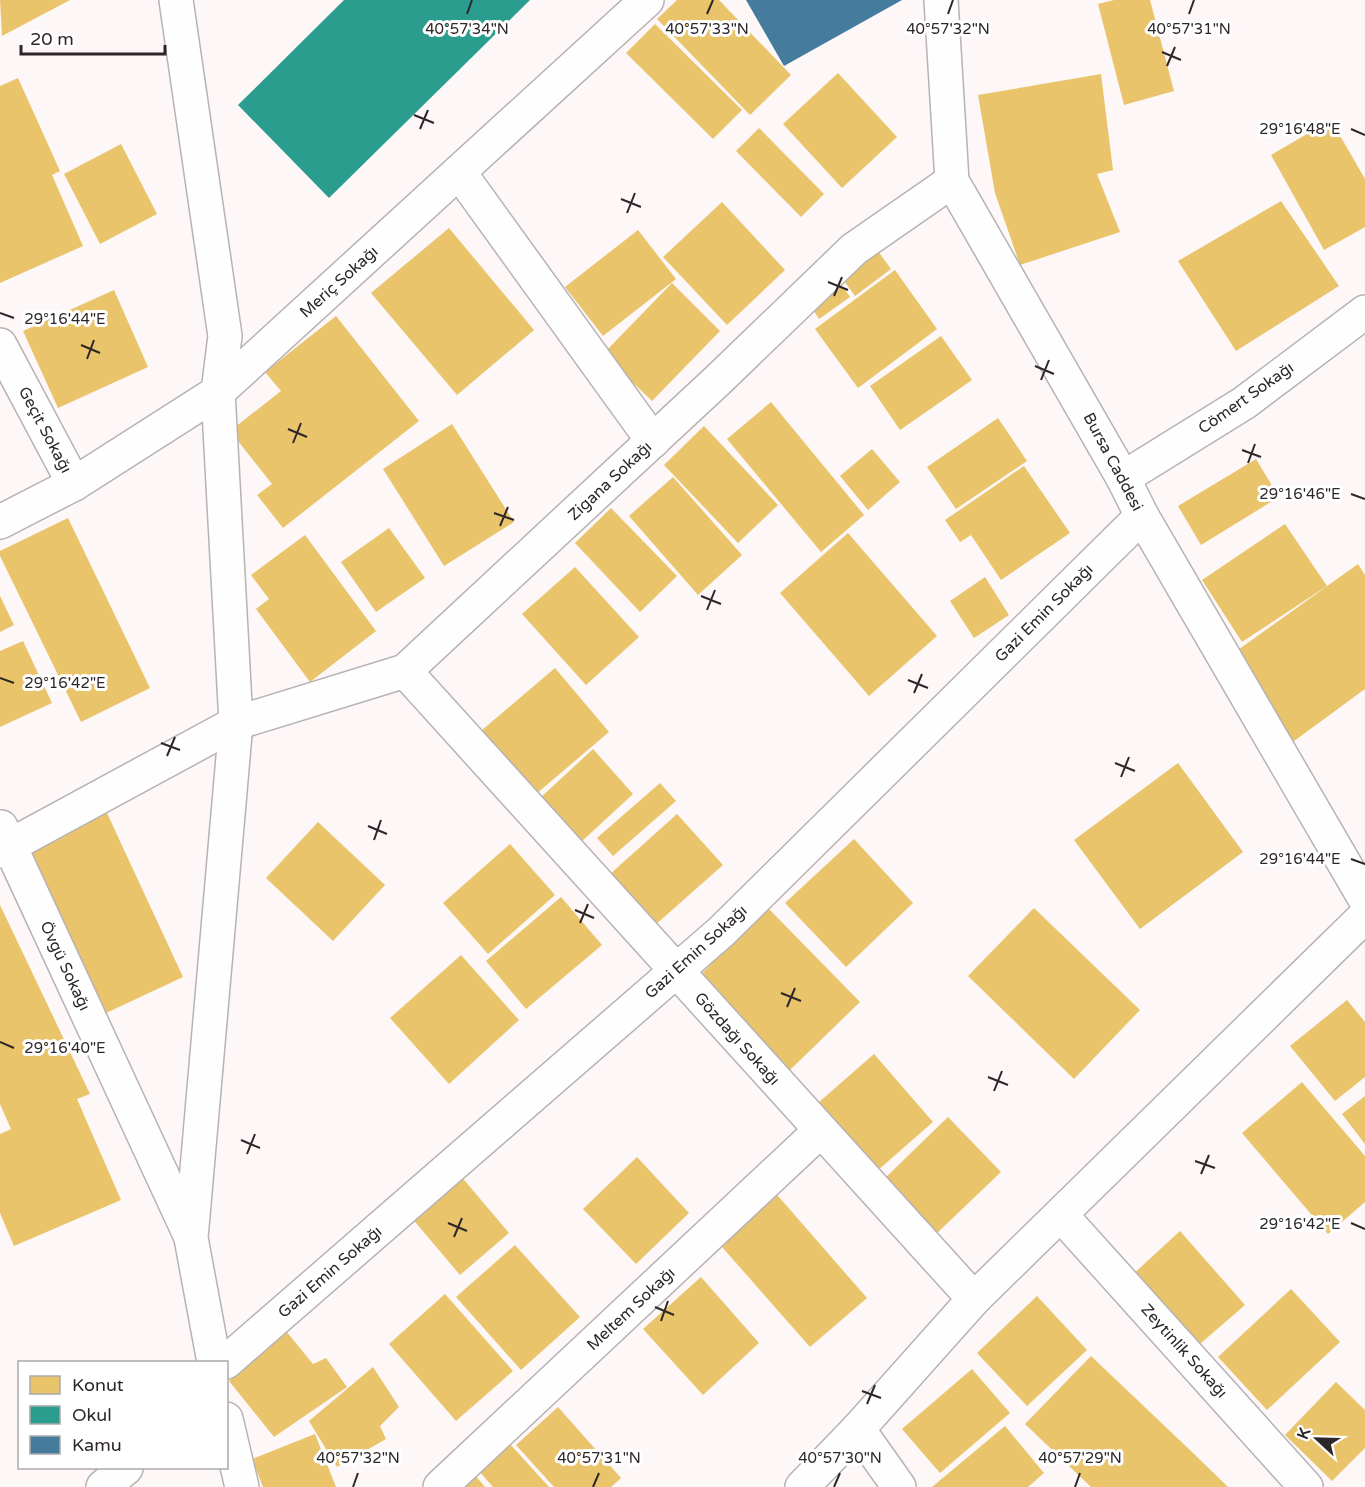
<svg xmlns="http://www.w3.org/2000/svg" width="1365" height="1487" font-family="'Varela Round',sans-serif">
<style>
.homes{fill:#e9c46a}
.schools{fill:#2a9d8f}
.public{fill:#457b9d}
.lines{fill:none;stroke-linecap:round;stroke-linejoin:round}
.street-casing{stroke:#b7b2b3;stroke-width:36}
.street{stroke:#fffefe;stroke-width:33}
.ticks{fill:none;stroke:#2d2728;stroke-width:2}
.labels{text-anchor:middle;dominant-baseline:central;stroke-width:6;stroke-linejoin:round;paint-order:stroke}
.street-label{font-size:16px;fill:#2d2728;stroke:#fff}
.ticks-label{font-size:15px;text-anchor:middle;fill:#2d2728;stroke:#fff;stroke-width:6;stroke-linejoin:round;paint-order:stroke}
</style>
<rect width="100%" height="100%" fill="#fdf7f8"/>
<g class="homes">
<polygon points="0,0 70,0 2,36"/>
<polygon points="677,0 719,0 791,75 750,115 657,19"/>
<polygon points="1114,0 1150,0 1174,91 1124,105 1098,4"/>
<polygon points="655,24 742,110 713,139 626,53"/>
<polygon points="838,73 897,137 842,188 783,124"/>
<polygon points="1101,74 1113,170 1097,174 1120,232 1020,265 995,193 978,95"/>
<polygon points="18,78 60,171 52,175 83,246 0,283 0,86"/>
<polygon points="1331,120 1365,179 1365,227 1324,250 1271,155"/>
<polygon points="759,128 824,194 801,217 736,151"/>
<polygon points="121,144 157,214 100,244 64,174"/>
<polygon points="1281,201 1339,286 1236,351 1178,261"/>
<polygon points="722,202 785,270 727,325 663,257"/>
<polygon points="449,228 534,330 457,395 371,293"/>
<polygon points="638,230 676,279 603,336 565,287"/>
<polygon points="875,247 891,269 855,296 839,274"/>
<polygon points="895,270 937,329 858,388 815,329"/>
<polygon points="838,280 850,297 819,319 808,302"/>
<polygon points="672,283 720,331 652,401 603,354"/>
<polygon points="114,290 148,367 58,408 23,331"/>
<polygon points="336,316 419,421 283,528 257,495 272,484 230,431 281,391 265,372"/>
<polygon points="941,336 972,380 900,430 870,386"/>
<polygon points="771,402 864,515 821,552 727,439"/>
<polygon points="998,418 1027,461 956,509 927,467"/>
<polygon points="452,424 514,522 444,566 383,469"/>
<polygon points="704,426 778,505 738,543 664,465"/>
<polygon points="872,449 900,482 868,510 840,476"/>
<polygon points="1256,459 1279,497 1201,545 1178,506"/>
<polygon points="1024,466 1070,533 1001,580 971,535 960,542 945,520"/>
<polygon points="673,477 742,555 698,595 629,516"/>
<polygon points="611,508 677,576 640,612 575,543"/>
<polygon points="68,518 150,688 81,722 0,556 0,551"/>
<polygon points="1285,524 1327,586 1242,642 1202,580"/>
<polygon points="389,528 425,578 376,612 341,562"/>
<polygon points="848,533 937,636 869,696 780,593"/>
<polygon points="305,535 376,631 310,682 256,609 269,599 251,575"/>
<polygon points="1358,564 1365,575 1365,689 1290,744 1228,657"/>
<polygon points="575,567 639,637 586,685 522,614"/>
<polygon points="985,577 1009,615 974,638 950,601"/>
<polygon points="0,596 14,625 0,632"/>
<polygon points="23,641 52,703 0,727 0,651"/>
<polygon points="555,668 609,732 529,800 475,736"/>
<polygon points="593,749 633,794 580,843 540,798"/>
<polygon points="1178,763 1243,852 1140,929 1074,840"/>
<polygon points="660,783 676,801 613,856 597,838"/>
<polygon points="106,811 183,977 104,1014 27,848"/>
<polygon points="677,814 723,865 654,926 609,875"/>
<polygon points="318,822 385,885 333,941 266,878"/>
<polygon points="854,839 913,903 846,967 785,903"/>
<polygon points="510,844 555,895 488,954 443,903"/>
<polygon points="561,897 602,945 526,1009 486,961"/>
<polygon points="0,905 90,1094 77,1099 121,1200 14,1246 0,1213 0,1134 11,1129 0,1104"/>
<polygon points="768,908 860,1002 790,1070 699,976"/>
<polygon points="1034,908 1140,1010 1074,1079 968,976"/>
<polygon points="461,955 519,1020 449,1084 390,1018"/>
<polygon points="1347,1000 1365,1022 1365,1077 1335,1101 1290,1046"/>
<polygon points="874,1054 933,1122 869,1178 810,1110"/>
<polygon points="1302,1082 1365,1156 1365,1202 1328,1234 1242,1133"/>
<polygon points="1365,1096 1365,1144 1342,1114"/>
<polygon points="948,1117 1001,1172 935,1235 883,1180"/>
<polygon points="637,1157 689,1213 636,1264 583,1209"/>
<polygon points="454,1168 509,1233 460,1275 405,1210"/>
<polygon points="772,1189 867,1298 810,1347 715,1239"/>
<polygon points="1180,1231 1245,1305 1193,1350 1129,1278"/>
<polygon points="515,1245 580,1317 521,1370 456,1297"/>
<polygon points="701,1277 759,1343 703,1395 643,1329"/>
<polygon points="1291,1289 1340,1342 1267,1410 1218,1357"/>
<polygon points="445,1294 513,1371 456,1421 389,1344"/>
<polygon points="1037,1296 1087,1350 1027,1406 977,1353"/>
<polygon points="286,1331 313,1364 326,1358 347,1387 274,1437 229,1381"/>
<polygon points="1091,1356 1192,1452 1228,1487 1091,1487 1025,1424"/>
<polygon points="373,1367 399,1407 380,1426 386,1439 337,1467 309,1421"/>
<polygon points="972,1369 1010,1413 940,1473 902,1429"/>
<polygon points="1336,1382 1365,1410 1365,1448 1332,1481 1285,1435"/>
<polygon points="558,1407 621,1478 611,1487 554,1487 516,1445"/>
<polygon points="1005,1426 1044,1473 1028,1487 932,1487"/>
<polygon points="315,1434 336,1487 263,1487 252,1459"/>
<polygon points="510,1444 549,1487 493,1487 480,1472"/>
<polygon points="474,1474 485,1487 460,1487"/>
</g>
<polygon class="schools" points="344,0 530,0 329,198 238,105"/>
<polygon class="public" points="746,0 902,0 784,66"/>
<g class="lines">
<g class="street-casing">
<g id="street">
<polyline points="176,0 225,336 218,392 236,723 191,1238 214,1362"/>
<polyline points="941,0 952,181 1123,478 1142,516 1365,899"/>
<polyline points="459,172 653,441"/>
<polyline points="0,345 74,484"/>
<polyline points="1123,478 1244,403 1365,312"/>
<polyline points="0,522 74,484 218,392 647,0"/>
<polyline points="405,671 974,1299"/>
<polyline points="1,827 190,1235"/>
<polyline points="0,851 236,723 405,671 718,380 854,249 952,181"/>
<polyline points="1061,1215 1306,1487"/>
<polyline points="226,1362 722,931 1142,516"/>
<polyline points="226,1419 242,1487"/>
<polyline points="858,1429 899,1487"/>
<polyline points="103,1487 126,1468"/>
<polyline points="440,1487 820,1131"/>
<polyline points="802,1487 858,1429 974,1299 1365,916"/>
</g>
</g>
<use href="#street" class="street"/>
</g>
<path class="ticks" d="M 467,14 L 472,0M 707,14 L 713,0M 948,14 L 953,0M 1189,14 L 1194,0M 1162,52 L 1181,60M 1167,66 L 1175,47M 414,115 L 434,123M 420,129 L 428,110M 1351,129 L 1365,135M 621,199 L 641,207M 627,213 L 635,193M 828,282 L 848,290M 834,296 L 842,277M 0,313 L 14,318M 81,345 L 100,353M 87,359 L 94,340M 1035,366 L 1054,374M 1041,380 L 1049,360M 288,429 L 307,437M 293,443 L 301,423M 1242,450 L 1261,457M 1248,463 L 1255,444M 1351,494 L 1365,499M 494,513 L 514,520M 500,526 L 508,507M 701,596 L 721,604M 707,610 L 715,590M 0,678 L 14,683M 908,680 L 928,688M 914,693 L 922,674M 161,743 L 180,750M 167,756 L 175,737M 1115,763 L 1135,771M 1121,777 L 1129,757M 368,826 L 387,834M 374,840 L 381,820M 1351,859 L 1365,864M 575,910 L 594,918M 580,923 L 588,904M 781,993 L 801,1001M 787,1007 L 795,988M 0,1042 L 14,1048M 988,1077 L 1008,1085M 994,1091 L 1002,1071M 241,1140 L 260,1148M 247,1154 L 255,1134M 1195,1161 L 1215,1168M 1201,1174 L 1209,1155M 448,1223 L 467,1231M 1351,1223 L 1365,1229M 454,1237 L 462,1218M 655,1307 L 674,1315M 661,1321 L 668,1301M 862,1391 L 881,1398M 867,1404 L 875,1385M 353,1487 L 358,1473M 593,1487 L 599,1473M 834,1487 L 840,1473M 1075,1487 L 1080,1473"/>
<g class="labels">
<g class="street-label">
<text transform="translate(339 282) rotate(-42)">Meriç Sokağı</text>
<text transform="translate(1246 398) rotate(-35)">Cömert Sokağı</text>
<text transform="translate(45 430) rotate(62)">Geçit Sokağı</text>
<text transform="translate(1113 462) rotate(62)">Bursa Caddesi</text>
<text transform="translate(610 481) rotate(-43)">Zigana Sokağı</text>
<text transform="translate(1044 613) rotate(-45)">Gazi Emin Sokağı</text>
<text transform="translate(696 952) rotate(-42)">Gazi Emin Sokağı</text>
<text transform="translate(65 966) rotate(65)">Övgü Sokağı</text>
<text transform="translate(737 1039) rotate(48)">Gözdağı Sokağı</text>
<text transform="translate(330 1272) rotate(-41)">Gazi Emin Sokağı</text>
<text transform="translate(631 1309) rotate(-43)">Meltem Sokağı</text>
<text transform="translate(1184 1351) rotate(48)">Zeytinlik Sokağı</text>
</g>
</g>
<g class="ticks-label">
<text x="467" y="34">40°57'34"N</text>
<text x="707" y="34">40°57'33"N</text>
<text x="948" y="34">40°57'32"N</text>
<text x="1189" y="34">40°57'31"N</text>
<text x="1300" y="134">29°16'48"E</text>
<text x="65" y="324">29°16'44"E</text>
<text x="1300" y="499">29°16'46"E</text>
<text x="65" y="688">29°16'42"E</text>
<text x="1300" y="864">29°16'44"E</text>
<text x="65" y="1053">29°16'40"E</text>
<text x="1300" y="1229">29°16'42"E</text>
<text x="358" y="1463">40°57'32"N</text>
<text x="599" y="1463">40°57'31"N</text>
<text x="840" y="1463">40°57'30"N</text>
<text x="1080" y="1463">40°57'29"N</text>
</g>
<rect x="18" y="1361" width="210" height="108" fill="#ffffff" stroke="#aba9a9" stroke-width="1.5"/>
<rect x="30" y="1376" width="30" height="18" fill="#e9c46a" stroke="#aba9a9" stroke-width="1.5"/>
<text x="72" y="1391" font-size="18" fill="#2d2728">Konut</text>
<rect x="30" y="1406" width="30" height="18" fill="#2a9d8f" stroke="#aba9a9" stroke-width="1.5"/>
<text x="72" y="1421" font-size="18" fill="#2d2728">Okul</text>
<rect x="30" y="1436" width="30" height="18" fill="#457b9d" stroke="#aba9a9" stroke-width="1.5"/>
<text x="72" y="1451" font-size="18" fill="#2d2728">Kamu</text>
<g transform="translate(1317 1439) rotate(292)" stroke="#ffffff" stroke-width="4.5" paint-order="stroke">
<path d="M0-4.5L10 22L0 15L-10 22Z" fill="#2d2728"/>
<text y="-9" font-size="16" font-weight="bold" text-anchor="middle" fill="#2d2728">K</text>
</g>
<path d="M21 45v9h144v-9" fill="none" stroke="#2d2728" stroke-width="3"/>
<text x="30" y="45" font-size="18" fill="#2d2728" stroke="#ffffff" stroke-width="4.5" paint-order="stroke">20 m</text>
</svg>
